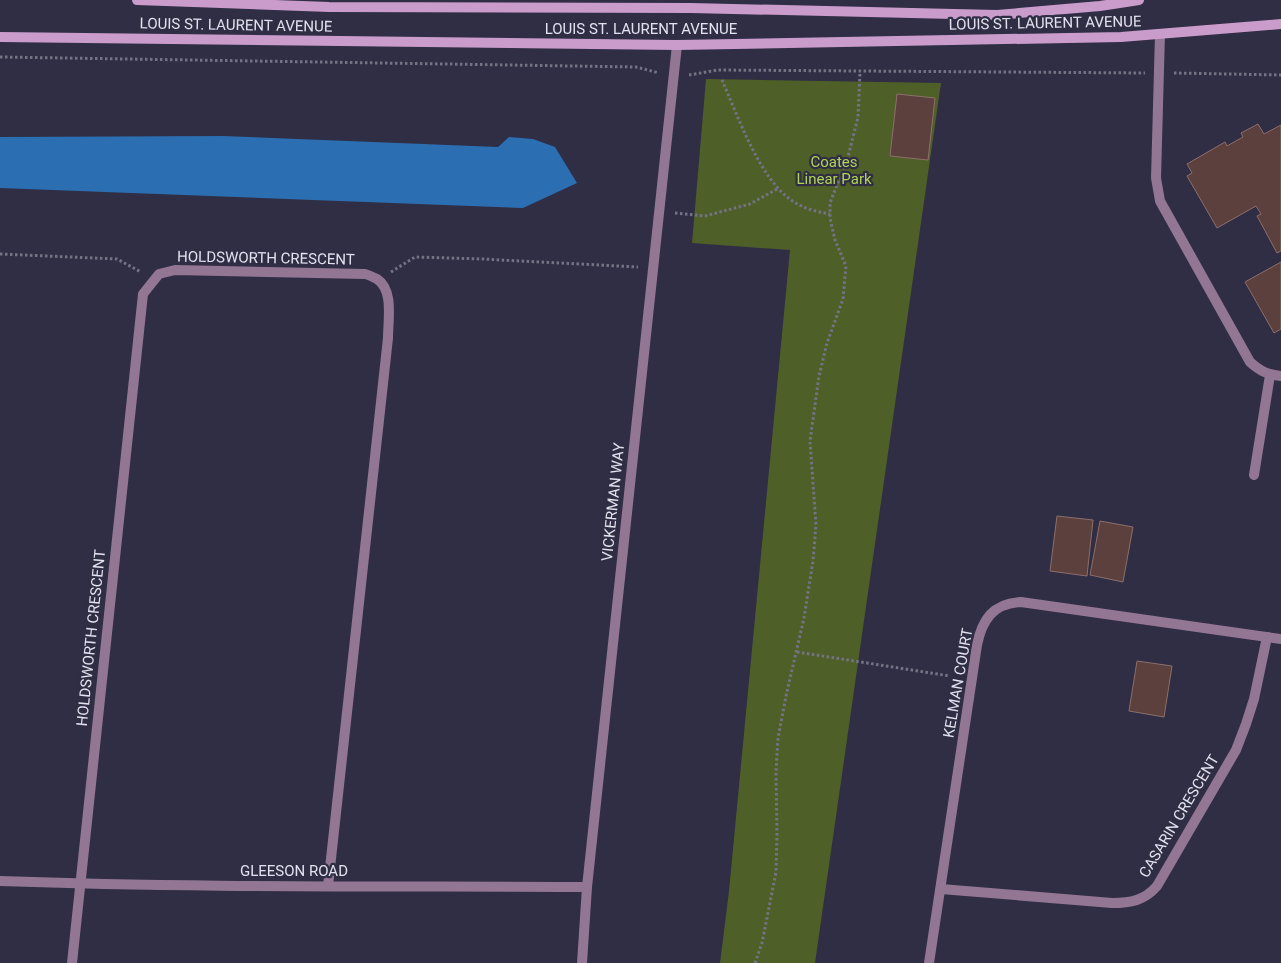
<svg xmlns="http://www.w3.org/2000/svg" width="1281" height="963" font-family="Roboto,sans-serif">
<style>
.green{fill:#4f5f28}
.water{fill:#2c6eb2}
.building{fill:#5b403d;stroke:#8d6f6b}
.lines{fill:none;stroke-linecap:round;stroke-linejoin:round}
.path{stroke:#747386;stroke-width:3;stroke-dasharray:2.5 2.5;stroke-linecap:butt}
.service{stroke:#927694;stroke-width:10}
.minor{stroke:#927694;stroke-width:10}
.secondary{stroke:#ca9ccc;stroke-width:10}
.labels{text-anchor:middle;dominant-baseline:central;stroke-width:4.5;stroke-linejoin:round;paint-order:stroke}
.street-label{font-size:15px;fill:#e1e1ef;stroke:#2f2e44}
.park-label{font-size:15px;fill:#b1d356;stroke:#2f2e44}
</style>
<rect width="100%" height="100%" fill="#2f2e44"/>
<polygon class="green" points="706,79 941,83 815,963 720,963 729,891 790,250 692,243"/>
<polygon class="water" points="222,136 498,147 509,137 533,139 555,147 577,183 523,208 0,188 0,137"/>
<g class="building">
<polygon points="897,94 935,98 928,160 890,156"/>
<polygon points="1258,124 1264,134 1281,125 1281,251 1277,253 1257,216 1261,214 1256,206 1217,228 1187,176 1192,173 1187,164 1225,142 1227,146 1243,137 1241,133"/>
<polygon points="1281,262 1281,329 1274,333 1245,282"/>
<polygon points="1057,516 1093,520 1087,576 1050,571"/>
<polygon points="1100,521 1133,527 1123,582 1090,575"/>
<polygon points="1137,661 1172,666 1164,717 1129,711"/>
</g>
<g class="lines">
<g class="path">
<polyline points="0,57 636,67 659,73"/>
<polyline points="1174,73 1281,75"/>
<polyline points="689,75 718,70 1145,73"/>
<path d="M 722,80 C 738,116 760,181 794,202 C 805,209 818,212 830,214"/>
<polyline points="675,213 705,216 750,204 779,188"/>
<polyline points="0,254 117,259 141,272"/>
<polyline points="391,272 415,257 482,259 638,267"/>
<polyline points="797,652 950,676"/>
<polyline points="755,963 762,943 776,872 777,834 776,771 778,738 786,696 804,618 813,561 816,525 810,441 819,376 827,343 843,299 846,266 835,240 830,218 830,203 848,157 858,117 860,72"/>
</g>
<g class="service">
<path d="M 1160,34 L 1156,178 L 1160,201 L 1250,362 C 1260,371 1268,375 1281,376"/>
<polyline points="1254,475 1270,375"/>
</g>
<g class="minor">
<path d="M 0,881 C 196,888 392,886 587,887"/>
<path d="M 941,889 L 1112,903 C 1130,903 1144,901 1157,886 L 1236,750 L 1246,724 L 1254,699 L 1267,637"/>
<path d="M 72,963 L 143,294 L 159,274 L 175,270 L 365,274 C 369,275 373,277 377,279 C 394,290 388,320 388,338 L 328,886"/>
<polyline points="582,963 587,887 677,45"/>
<path d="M 929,963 L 977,645 C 982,620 993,603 1021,602 L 1281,639"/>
</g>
<g class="secondary">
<polyline points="137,0 329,7 691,8 997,15 1100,6 1139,0"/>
<polyline points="0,37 677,45 1121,37 1281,24"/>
</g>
</g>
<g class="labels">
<g class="street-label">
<text transform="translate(1045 23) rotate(-1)">LOUIS ST. LAURENT AVENUE</text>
<text transform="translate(236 25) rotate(1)">LOUIS ST. LAURENT AVENUE</text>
<text x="641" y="29">LOUIS ST. LAURENT AVENUE</text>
<text transform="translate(266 258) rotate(1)">HOLDSWORTH CRESCENT</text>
<text transform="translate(613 502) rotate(-84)">VICKERMAN WAY</text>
<text transform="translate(91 638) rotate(-84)">HOLDSWORTH CRESCENT</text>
<text transform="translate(958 683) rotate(-80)">KELMAN COURT</text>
<text transform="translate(1179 816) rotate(-59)">CASARIN CRESCENT</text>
<text x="294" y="871">GLEESON ROAD</text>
</g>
<g class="park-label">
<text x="834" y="162">Coates<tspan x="834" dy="17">Linear Park</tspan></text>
</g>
</g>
</svg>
